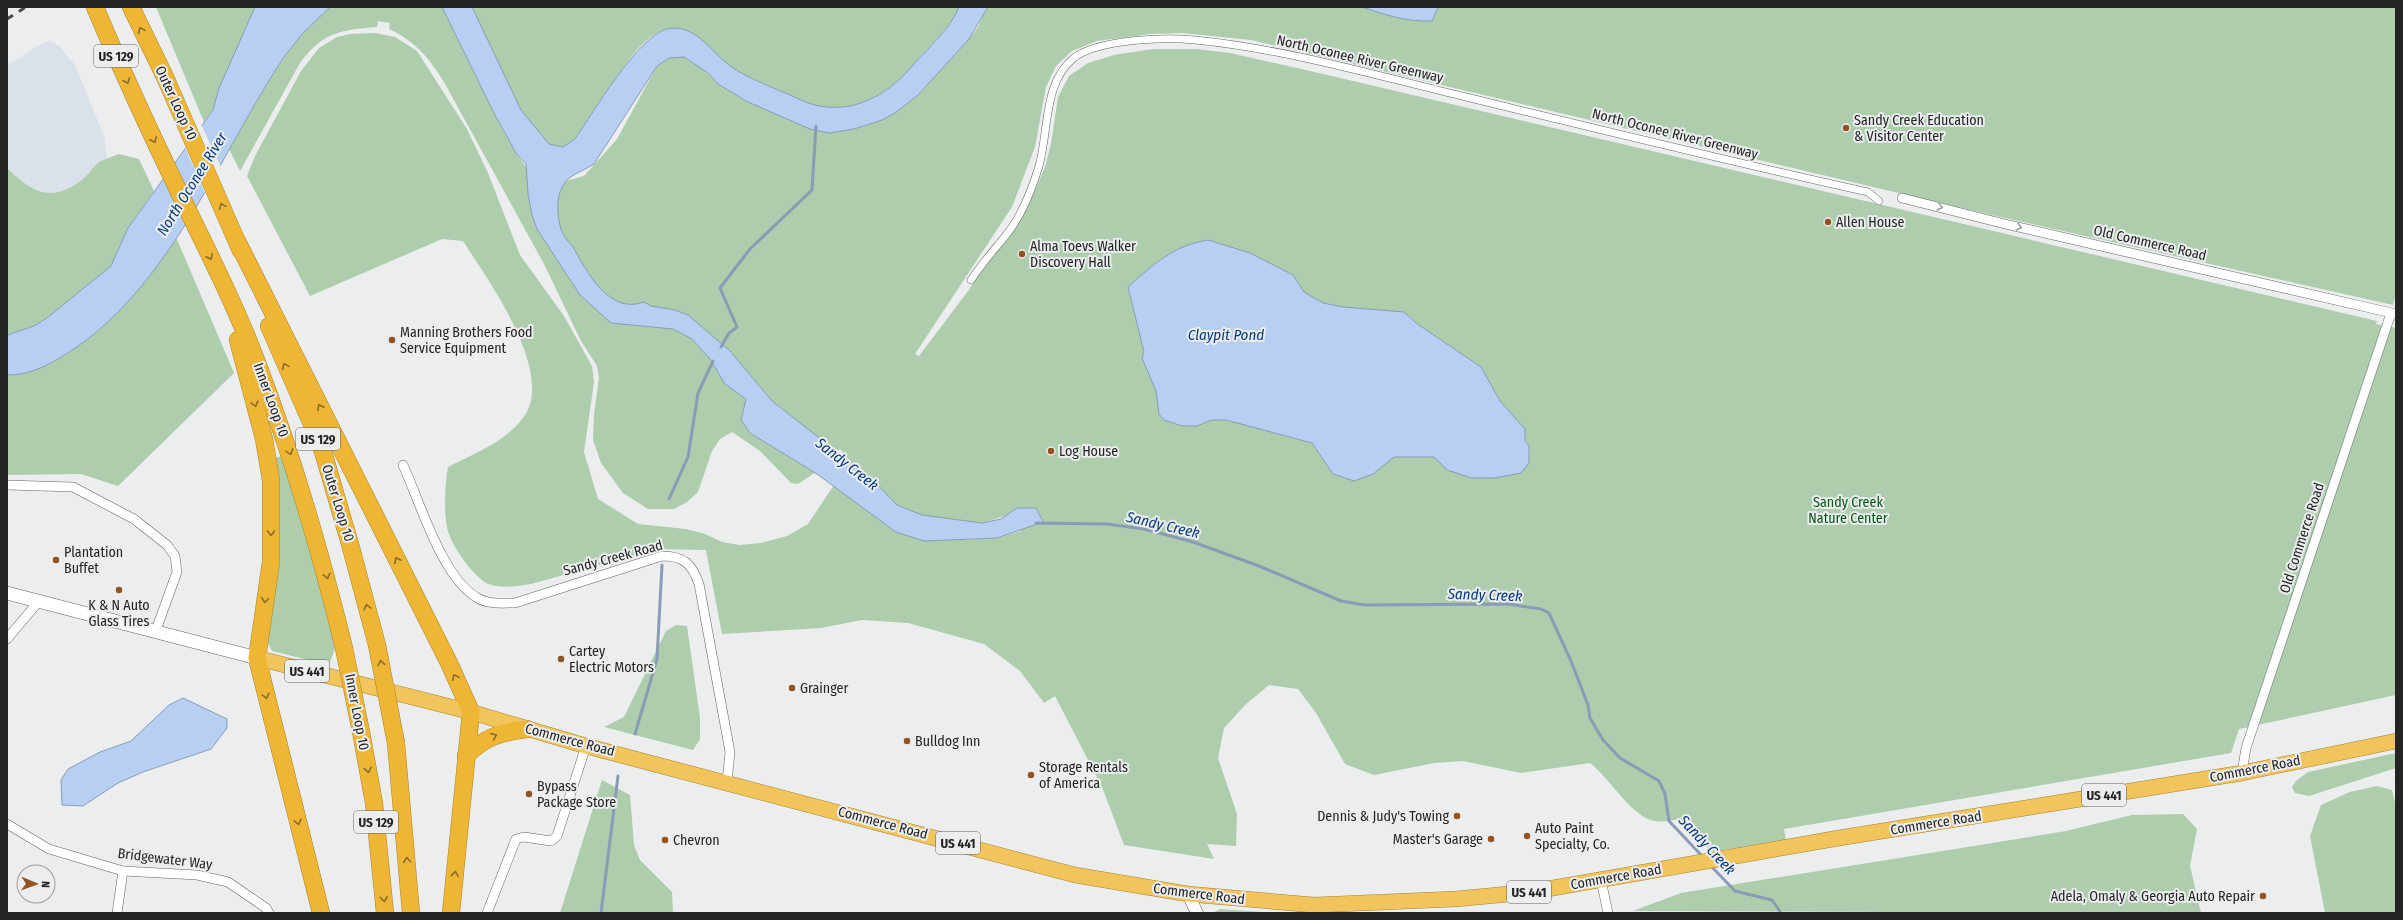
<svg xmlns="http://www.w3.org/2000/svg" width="2403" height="920" font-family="'Fira Sans Condensed',sans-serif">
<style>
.built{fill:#dae1e8}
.green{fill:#adcdac;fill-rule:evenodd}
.water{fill:#b6cff3;stroke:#8a9cb5}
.pier{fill:#ebedef}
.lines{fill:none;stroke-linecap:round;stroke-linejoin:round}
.stream{stroke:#8a9cb5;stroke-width:3}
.pedestrian-casing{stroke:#616364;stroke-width:8}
.minor-casing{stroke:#616364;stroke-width:10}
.tertiary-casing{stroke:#616364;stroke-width:13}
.secondary-casing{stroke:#616364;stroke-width:14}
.trunk-casing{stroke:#a7832e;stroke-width:16}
.motorway-casing{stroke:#a7832e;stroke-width:18}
.pedestrian{stroke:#fff;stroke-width:7}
.minor{stroke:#fff;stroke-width:9}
.tertiary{stroke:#fff;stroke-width:12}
.secondary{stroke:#fff;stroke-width:13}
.trunk{stroke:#f2c45c;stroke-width:15}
.motorway{stroke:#eeb634;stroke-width:17}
.rail{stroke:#464747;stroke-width:3;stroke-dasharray:7 7;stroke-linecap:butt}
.motorway-bridge-casing{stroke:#a7832e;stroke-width:18;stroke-linecap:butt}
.motorway-bridge{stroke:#eeb634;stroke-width:17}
.oneway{stroke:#886d2c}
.oneway2{stroke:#9c9c9c}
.poi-dot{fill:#94521f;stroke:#ebedef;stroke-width:1.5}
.labels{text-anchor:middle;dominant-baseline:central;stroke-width:4;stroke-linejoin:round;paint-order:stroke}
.shield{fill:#ebedef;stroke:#5f6061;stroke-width:1}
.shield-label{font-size:13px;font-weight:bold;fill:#232424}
.street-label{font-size:14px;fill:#232424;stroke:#ebedef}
.poi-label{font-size:14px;fill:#232424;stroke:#ebedef;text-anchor:start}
.park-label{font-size:14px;fill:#035712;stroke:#ebedef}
.water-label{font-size:15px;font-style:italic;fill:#053b7e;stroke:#ebedef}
</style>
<rect width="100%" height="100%" fill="#ebedef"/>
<polygon class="built" points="49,40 59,46 75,65 104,136 107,159 100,162 80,182 60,193 47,193 24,185 7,168 7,66 37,46"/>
<g class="green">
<polygon points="156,7 255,7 213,109 204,122"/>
<path d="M 330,7 L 442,7 L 495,115 L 516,153 L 541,188 L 584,176 L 617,139 L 657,66 L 669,58 L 684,57 L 696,64 L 714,79 L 810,129 L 829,133 L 838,131 L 918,95 L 969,39 L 978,27 L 986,7 L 2396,7 L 2396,294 L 2393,305 L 1996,216 L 1251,40 L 1182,33 L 1150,34 L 1097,41 L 1072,51 L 1056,66 L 1046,87 L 1035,147 L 1012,207 L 915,354 L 919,356 L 968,291 L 1036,188 L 1045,167 L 1051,144 L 1058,97 L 1069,76 L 1088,63 L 1114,55 L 1153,49 L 1197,49 L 1230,53 L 1306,70 L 2377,321 L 2376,324 L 2396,328 L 2396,695 L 2239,729 L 2231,753 L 1784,829 L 1786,840 L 1710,852 L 1689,818 C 1678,819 1665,823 1655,821 C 1632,818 1610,778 1590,763 L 1521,773 L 1463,761 L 1434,763 L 1374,775 L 1345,764 L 1316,713 L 1298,689 L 1269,685 L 1245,705 L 1224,728 L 1218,758 L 1237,814 L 1236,846 L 1207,844 L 1214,859 L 1124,845 L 1102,787 L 1055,696 L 1044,703 L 1020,671 L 984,644 L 908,623 L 862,620 L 821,628 L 722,634 L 706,550 L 657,549 L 531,584 C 518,586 501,589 488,584 C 474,577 454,549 449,534 C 443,520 445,483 448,467 C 475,453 508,441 525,415 C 554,371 487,278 463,241 L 442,239 L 310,296 L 247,176 L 255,156 L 301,71 L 319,48 L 337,37 L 350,34 L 375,33 L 395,37 L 417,51 L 467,129 L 488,173 L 520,255 L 564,316 L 592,366 L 594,382 L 584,452 L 598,499 L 638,524 L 686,529 L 705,534 L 722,542 L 739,545 L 761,543 L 787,536 L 808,524 L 850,461 L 840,449 L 825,466 L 798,484 L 791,483 L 760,451 L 732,432 L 720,439 L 712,451 L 698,492 L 687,502 L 674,509 L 648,509 L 623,493 L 601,463 L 593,440 L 594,414 L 599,378 L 597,366 L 581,341 L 544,264 L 444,82 C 429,58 415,41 389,29 L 390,23 L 378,21 L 377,27 C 340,30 323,32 300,63 L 240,171 L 229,149 C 259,99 284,45 330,7 ZM 1008,515 L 1021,531 L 997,538 L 964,540 L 953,519 L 982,523 Z"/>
<path d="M 472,7 L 959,7 C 951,28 929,46 914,64 C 891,92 855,115 817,106 C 805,103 795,97 783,92 C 765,84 746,78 729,66 C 711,52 694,23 667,29 C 629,38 602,113 575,139 C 564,149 546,155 532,161 Z"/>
<path d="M 119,154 L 139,159 L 154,191 L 128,228 L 111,266 L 47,318 L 34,326 L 7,335 L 7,168 C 30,191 50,203 79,182 C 87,177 92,168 99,162 C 104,159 113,157 119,154 Z"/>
<path d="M 176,237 L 234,373 L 118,486 L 81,474 L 7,475 L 7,375 C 28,375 46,366 64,355 C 115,324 143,286 176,237 Z"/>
<polygon points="282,456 323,592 335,648 329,665 272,651 268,643 275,458"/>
<polygon points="676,625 687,626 700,718 700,739 693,750 604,727 624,717 666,631"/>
<polygon points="2396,753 2396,768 2309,796 2295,793 2292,787 2296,781 2308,772"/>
<polygon points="602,780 630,795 634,845 640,860 672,892 673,913 560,913"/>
<polygon points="2377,786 2392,790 2396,807 2396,913 2325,913 2310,836 2321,805 2350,792"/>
<polygon points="2183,814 2197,829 2190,866 2201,913 1633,911 1681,893 2066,831 2132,815"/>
<polygon points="1220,909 1275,913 1213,913"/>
</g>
<g class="water">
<path d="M 255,7 L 330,7 L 302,34 L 284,57 C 219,155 169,290 66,354 C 47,366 30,375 7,375 L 7,335 L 34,326 L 47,318 L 111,266 L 128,228 L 213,110 L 219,88 Z"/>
<path d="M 442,7 L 472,7 L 521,110 L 549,144 L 563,147 L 575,139 C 593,113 638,36 667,29 C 695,23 710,51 729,65 C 745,77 763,83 780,91 C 794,96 806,104 820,106 C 858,113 891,92 914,64 C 929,47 951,28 959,7 L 988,7 L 969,39 L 918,95 L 895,113 L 882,120 L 854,129 L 829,133 L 810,129 L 748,102 L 718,84 L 708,73 L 684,57 L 669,58 L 657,66 L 594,164 C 582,172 569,174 562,187 C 556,199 557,216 561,229 C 563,236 569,242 573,247 C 587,272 609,315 644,302 L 651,306 L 675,310 L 688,315 L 730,351 L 772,401 L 871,478 L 897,505 L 922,515 L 982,523 L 1001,519 L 1017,508 L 1036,508 L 1043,522 L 997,538 L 924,541 L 896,532 L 817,474 L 750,433 L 741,420 L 746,399 L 725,384 L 710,359 L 692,339 L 673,329 L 611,323 L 580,295 L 537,229 L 532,215 L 528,194 L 526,164 L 516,153 L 495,115 Z"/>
<path d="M 1362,7 L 1437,7 L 1438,8 L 1432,21 C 1406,22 1386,15 1362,7 Z"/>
<path d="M 1208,240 L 1250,253 L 1293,275 L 1304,292 L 1323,303 L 1343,307 L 1404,312 L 1416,323 L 1481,367 L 1500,401 L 1525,429 L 1525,441 L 1529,446 L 1529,463 L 1521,473 L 1495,478 L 1472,478 L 1447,470 L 1434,457 L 1394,457 L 1373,474 L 1354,481 L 1333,474 L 1312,443 L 1226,420 L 1211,420 L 1197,426 L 1182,426 L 1164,420 L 1159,414 L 1156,391 L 1142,358 L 1144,352 L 1128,287 C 1155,263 1173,246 1208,240 Z"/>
<polygon points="183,698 227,719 227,728 211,749 143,772 118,783 83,806 62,805 61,780 68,769 100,752 131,741 169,705"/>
</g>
<polygon class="pier" points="201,124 221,167 205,193 184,145"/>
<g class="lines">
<g class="stream">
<polyline points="721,347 729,333 737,327 720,288 750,249 812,190 816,126"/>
<polyline points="669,499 688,457 698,393 713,361"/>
<polyline points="1036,523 1107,524 1144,529 1193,542 1259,566 1341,601 1365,605 1508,604 1541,609 1549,613 1571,661 1588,705 1590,718 1603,740 1620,758 1659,781 1665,794 1669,821 1702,856"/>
<polyline points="635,734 657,659 662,565"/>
<polyline points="1710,865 1735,891 1772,900 1781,913"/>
<polyline points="601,913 618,776"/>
</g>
<g class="pedestrian-casing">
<path id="pedestrian" d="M 971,280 C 982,263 995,249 1007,234 C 1022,215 1032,189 1039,166 C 1049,131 1043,81 1075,57 C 1101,39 1164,37 1195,40 C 1286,49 1374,75 1462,96 C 1597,129 1732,162 1868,192 L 1879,201"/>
</g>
<g class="minor-casing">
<g id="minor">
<polyline points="1902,198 2005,224 2396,314"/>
<path d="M 403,465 C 420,502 442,577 476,597 C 488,605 502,603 515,603 L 662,556 C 684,556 692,564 699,584 L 730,752 L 727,782"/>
<polyline points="7,485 73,487 134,519 167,545 175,556 177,572 156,630"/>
<polyline points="7,639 39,601"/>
<polyline points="2242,773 2246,748 2391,313"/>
<polyline points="7,824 49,849 123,871 197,875 228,882 266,908 269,913"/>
<polyline points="1601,880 1608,913"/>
<polyline points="117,913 123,871"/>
<polyline points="487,913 516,839 524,837 551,841 557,836 586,746"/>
</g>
</g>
<g class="tertiary-casing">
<polyline id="tertiary" points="1188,894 1197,913"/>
</g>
<g class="secondary-casing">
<polyline id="secondary" points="7,593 257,658"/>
</g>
<g class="trunk-casing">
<polyline id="trunk" points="257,658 471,712 586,746 1075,875 1188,894 1314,905 1456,899 1530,892 1839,838 2242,773 2396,741"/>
</g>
<g class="motorway-casing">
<g id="motorway">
<path d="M 95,7 C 122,71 151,134 181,196 C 207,250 235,304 256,360 C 292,454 320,550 344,648"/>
<polyline points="131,7 165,77 241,251"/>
<polyline points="237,241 449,663 471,712 451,913"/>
<polyline points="269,326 321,445 350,544 377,645"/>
<polyline points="238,340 264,439 271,480 271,562 257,658 321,913"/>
<polyline points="361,732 374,803 385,913"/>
<polyline points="396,743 411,913"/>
<path d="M 466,756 C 484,737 502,732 527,729"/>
</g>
</g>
<use href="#pedestrian" class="pedestrian"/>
<use href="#minor" class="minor"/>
<use href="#tertiary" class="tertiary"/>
<use href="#secondary" class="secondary"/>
<use href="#trunk" class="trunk"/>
<use href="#motorway" class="motorway"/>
<polyline class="rail" points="7,19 26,7"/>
<g class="motorway-bridge-casing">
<g id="motorway-bridge">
<polyline points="377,645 396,743"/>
<polyline points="344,648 361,732"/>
</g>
</g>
<use href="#motorway-bridge" class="motorway-bridge"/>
</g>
<defs><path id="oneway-chevron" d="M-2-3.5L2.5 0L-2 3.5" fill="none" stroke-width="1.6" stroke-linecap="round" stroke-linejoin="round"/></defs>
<g class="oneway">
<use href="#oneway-chevron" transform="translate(141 30) rotate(-114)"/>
<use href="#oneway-chevron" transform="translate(127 81) rotate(67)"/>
<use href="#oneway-chevron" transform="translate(154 140) rotate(64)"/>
<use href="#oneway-chevron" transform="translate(222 206) rotate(-114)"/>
<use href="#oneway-chevron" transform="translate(210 257) rotate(64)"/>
<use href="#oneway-chevron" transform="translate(285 366) rotate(-114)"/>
<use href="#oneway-chevron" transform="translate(255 404) rotate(75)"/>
<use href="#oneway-chevron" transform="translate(320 407) rotate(-117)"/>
<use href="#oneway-chevron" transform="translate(290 452) rotate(70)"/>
<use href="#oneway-chevron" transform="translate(271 533) rotate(90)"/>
<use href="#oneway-chevron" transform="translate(397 560) rotate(-117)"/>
<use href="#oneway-chevron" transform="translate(327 576) rotate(76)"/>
<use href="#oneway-chevron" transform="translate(265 600) rotate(98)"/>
<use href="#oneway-chevron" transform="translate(367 607) rotate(-105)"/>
<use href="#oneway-chevron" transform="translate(381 663) rotate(-101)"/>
<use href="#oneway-chevron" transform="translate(455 677) rotate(-114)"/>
<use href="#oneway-chevron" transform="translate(266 696) rotate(76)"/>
<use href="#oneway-chevron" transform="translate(494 736) rotate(-23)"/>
<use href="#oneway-chevron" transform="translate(368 770) rotate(80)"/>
<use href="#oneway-chevron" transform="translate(298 822) rotate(76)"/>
<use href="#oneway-chevron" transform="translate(407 860) rotate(-95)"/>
<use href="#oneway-chevron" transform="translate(455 874) rotate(-84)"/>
<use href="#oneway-chevron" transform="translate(384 899) rotate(84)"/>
</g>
<g class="oneway2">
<use href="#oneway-chevron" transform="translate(1940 207) rotate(14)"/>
<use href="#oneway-chevron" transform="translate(2019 227) rotate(13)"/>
</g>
<g class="poi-dot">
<circle cx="1846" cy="128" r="4"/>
<circle cx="1828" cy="222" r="4"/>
<circle cx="1022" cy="254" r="4"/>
<circle cx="392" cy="340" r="4"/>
<circle cx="1051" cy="451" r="4"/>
<circle cx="56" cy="560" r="4"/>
<circle cx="119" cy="590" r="4"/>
<circle cx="561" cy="659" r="4"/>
<circle cx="792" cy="688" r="4"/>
<circle cx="907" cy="741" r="4"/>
<circle cx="1031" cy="775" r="4"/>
<circle cx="529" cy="794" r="4"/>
<circle cx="1457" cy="816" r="4"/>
<circle cx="1527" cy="836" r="4"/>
<circle cx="1491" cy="839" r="4"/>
<circle cx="665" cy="840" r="4"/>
<circle cx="2263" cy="896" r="4"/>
</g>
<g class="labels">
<g class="shield">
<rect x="94" y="45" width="44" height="22" rx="3"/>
<rect x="296" y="428" width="44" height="22" rx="3"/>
<rect x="285" y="660" width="44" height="22" rx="3"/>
<rect x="2082" y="784" width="44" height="22" rx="3"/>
<rect x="354" y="811" width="44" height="22" rx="3"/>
<rect x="936" y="832" width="44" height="22" rx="3"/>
<rect x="1507" y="881" width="44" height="22" rx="3"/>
</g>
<g class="shield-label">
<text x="116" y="56">US 129</text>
<text x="318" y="439">US 129</text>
<text x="307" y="671">US 441</text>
<text x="2104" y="795">US 441</text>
<text x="376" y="822">US 129</text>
<text x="958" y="843">US 441</text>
<text x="1529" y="892">US 441</text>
</g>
<g class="street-label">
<text transform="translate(1360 59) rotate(13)">North Oconee River Greenway</text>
<text transform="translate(176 103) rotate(65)">Outer Loop 10</text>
<text transform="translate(1675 134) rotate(14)">North Oconee River Greenway</text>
<text transform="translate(2150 243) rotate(13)">Old Commerce Road</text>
<text transform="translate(271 400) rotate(70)">Inner Loop 10</text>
<text transform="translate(338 503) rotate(73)">Outer Loop 10</text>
<text transform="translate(2302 538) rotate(-72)">Old Commerce Road</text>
<text transform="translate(613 558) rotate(-15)">Sandy Creek Road</text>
<text transform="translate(357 712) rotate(79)">Inner Loop 10</text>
<text transform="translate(570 740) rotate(15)">Commerce Road</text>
<text transform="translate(2255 769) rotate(-11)">Commerce Road</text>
<text transform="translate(883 823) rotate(15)">Commerce Road</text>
<text transform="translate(1936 823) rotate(-9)">Commerce Road</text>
<text transform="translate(165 859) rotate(7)">Bridgewater Way</text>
<text transform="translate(1616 877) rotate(-10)">Commerce Road</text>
<text transform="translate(1199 894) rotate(7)">Commerce Road</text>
</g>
<g class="poi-label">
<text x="1854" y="120">Sandy Creek Education<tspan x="1854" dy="16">&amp; Visitor Center</tspan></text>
<text x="1836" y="222">Allen House</text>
<text x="1030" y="246">Alma Toevs Walker<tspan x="1030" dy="16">Discovery Hall</tspan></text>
<text x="400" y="332">Manning Brothers Food<tspan x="400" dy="16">Service Equipment</tspan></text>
<text x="1059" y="451">Log House</text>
<text x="64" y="552">Plantation<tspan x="64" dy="16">Buffet</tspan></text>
<text x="119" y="605" text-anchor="middle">K &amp; N Auto<tspan x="119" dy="16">Glass Tires</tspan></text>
<text x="569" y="651">Cartey<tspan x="569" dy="16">Electric Motors</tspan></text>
<text x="800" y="688">Grainger</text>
<text x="915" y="741">Bulldog Inn</text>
<text x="1039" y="767">Storage Rentals<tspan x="1039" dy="16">of America</tspan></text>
<text x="537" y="786">Bypass<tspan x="537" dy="16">Package Store</tspan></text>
<text x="1449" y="816" text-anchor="end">Dennis &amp; Judy's Towing</text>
<text x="1535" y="828">Auto Paint<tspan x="1535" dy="16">Specialty, Co.</tspan></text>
<text x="1483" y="839" text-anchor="end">Master's Garage</text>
<text x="673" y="840">Chevron</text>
<text x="2255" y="896" text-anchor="end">Adela, Omaly &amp; Georgia Auto Repair</text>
</g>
<g class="park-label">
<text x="1848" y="502">Sandy Creek<tspan x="1848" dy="16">Nature Center</tspan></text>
</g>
<g class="water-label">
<text transform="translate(192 184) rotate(-58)">North Oconee River</text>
<text x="1226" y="335">Claypit Pond</text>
<text transform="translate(847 464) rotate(38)">Sandy Creek</text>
<text transform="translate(1163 525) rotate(13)">Sandy Creek</text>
<text transform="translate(1485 595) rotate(2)">Sandy Creek</text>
<text transform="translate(1707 845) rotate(47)">Sandy Creek</text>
</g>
</g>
<rect width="2403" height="920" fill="none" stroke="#232424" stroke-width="16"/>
<g transform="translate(36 884) rotate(92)"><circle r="19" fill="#ebedef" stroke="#9b9d9e"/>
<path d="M0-3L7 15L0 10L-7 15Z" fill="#94521f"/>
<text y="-6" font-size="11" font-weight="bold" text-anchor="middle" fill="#232424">N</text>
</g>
</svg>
